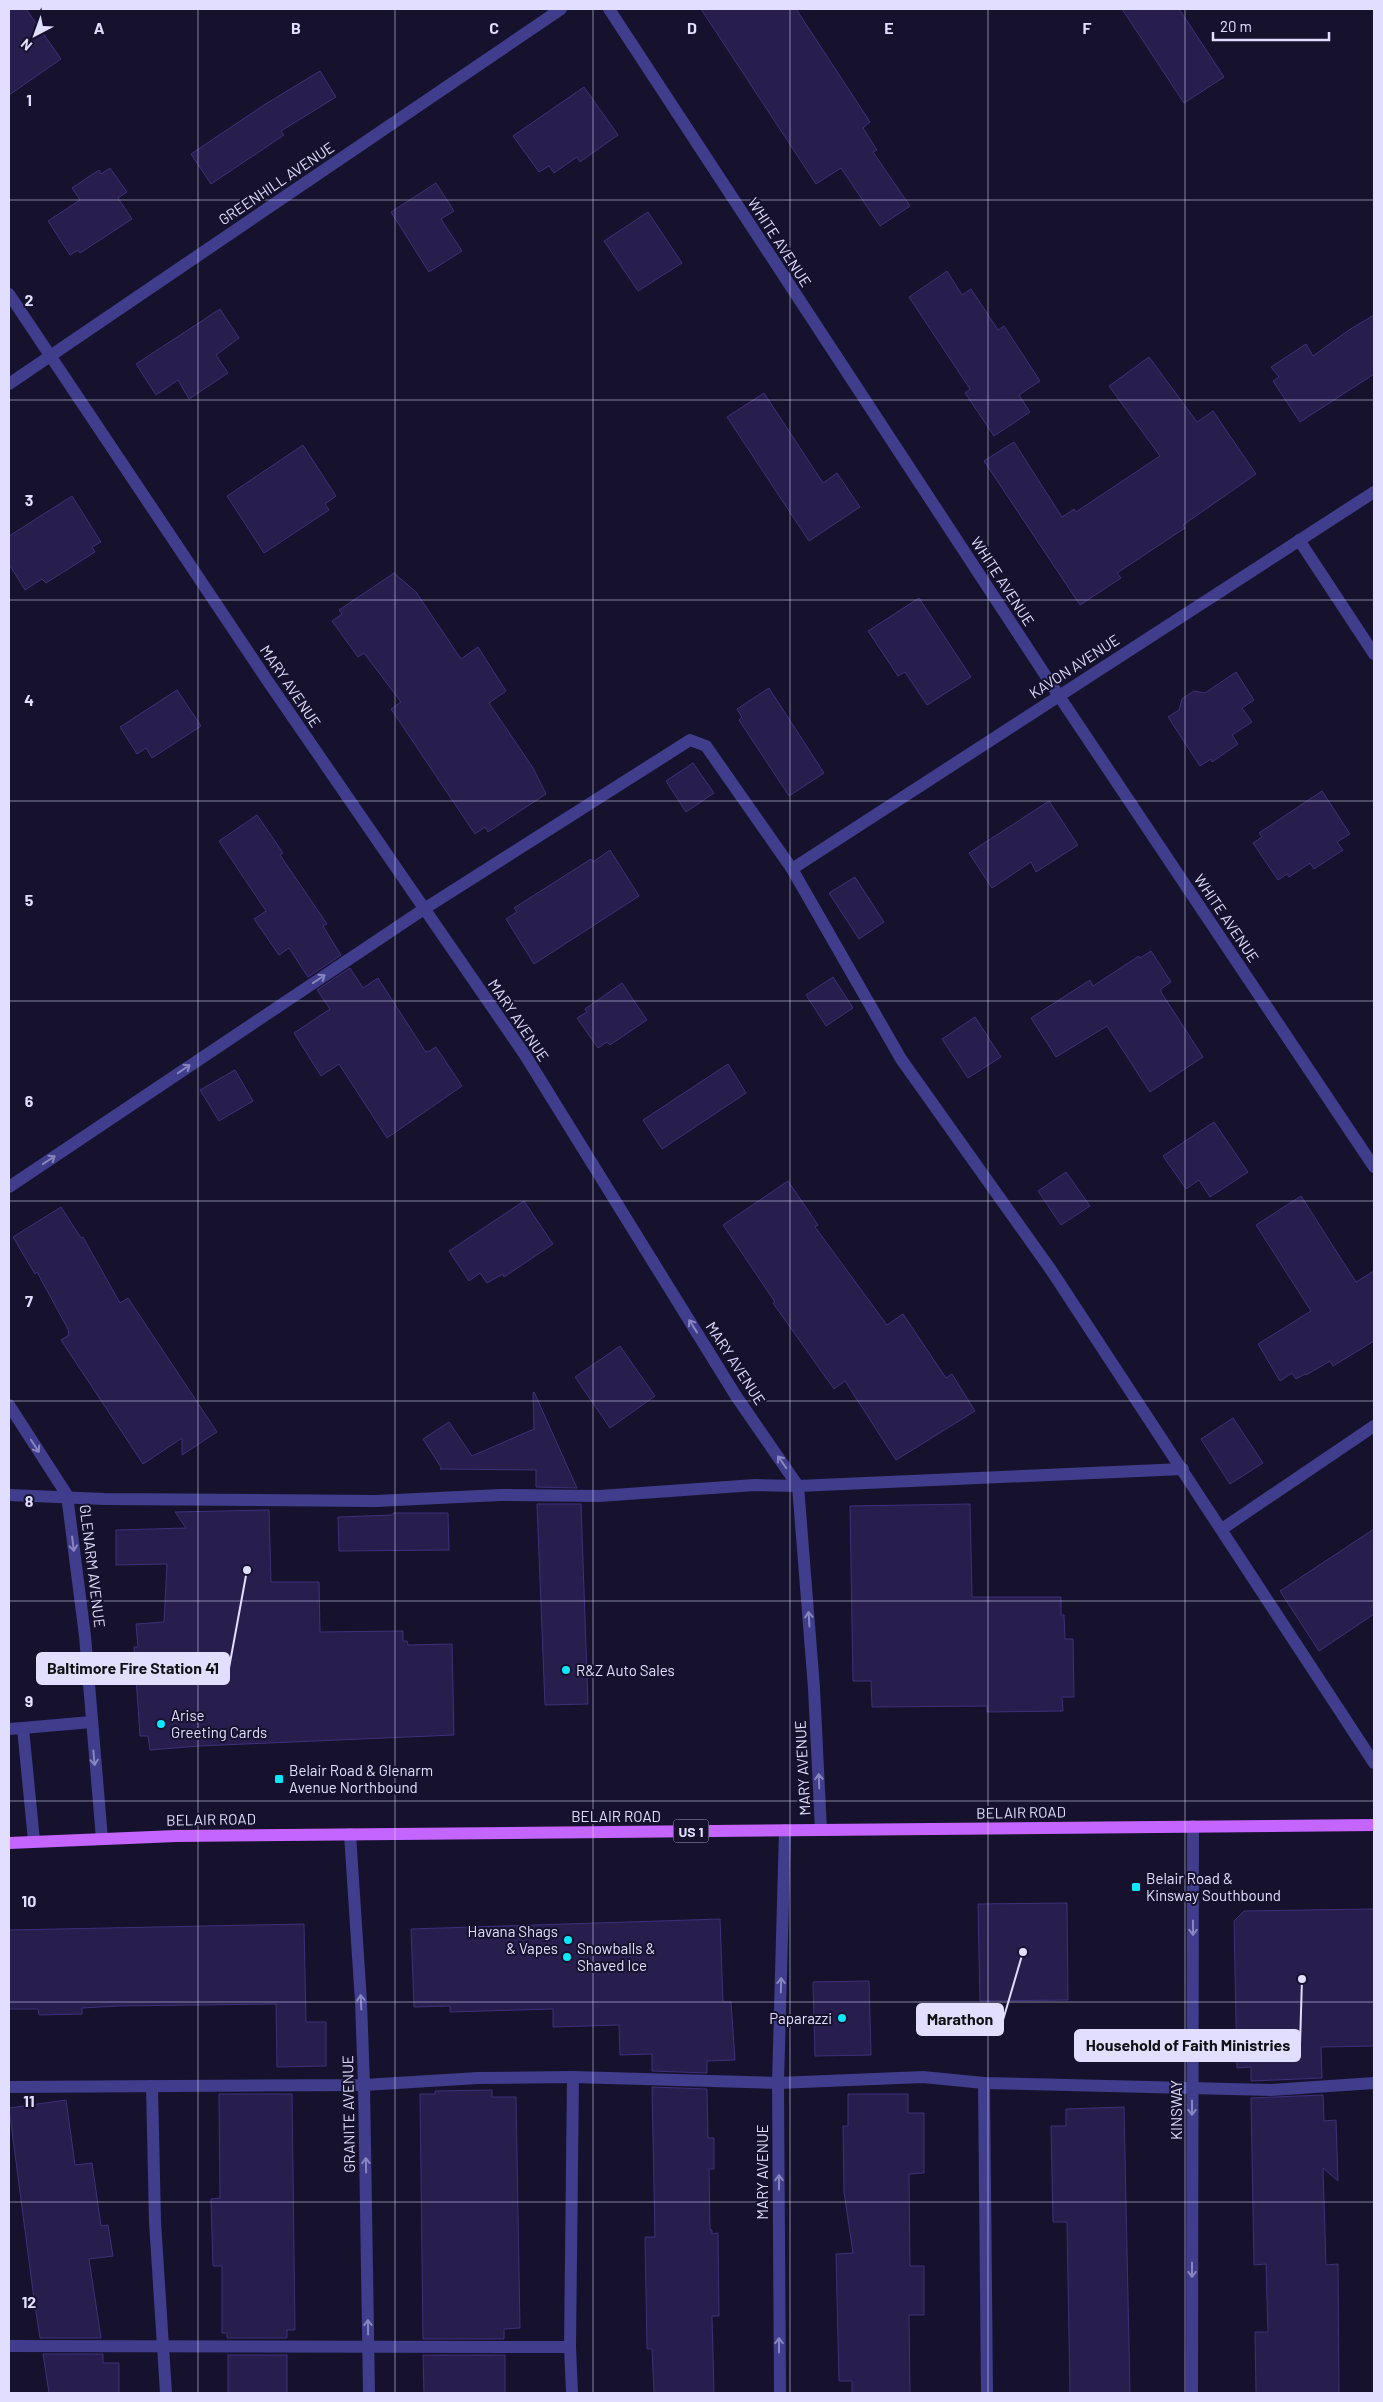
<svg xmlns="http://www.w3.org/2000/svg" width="1383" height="2402" font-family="Barlow,sans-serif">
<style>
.building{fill:#271e4e;stroke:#3e307a}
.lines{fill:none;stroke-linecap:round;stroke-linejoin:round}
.minor{stroke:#3f3d8c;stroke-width:12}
.major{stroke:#c465ff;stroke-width:12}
.oneway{stroke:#8885c0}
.grid{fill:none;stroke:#e1deff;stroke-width:1;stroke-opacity:0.55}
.poi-dot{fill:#0ae8ff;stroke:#16122d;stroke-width:2}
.labels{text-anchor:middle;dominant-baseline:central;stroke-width:4;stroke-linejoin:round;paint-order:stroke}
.shield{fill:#16122d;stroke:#a4a1c0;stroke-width:1}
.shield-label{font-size:14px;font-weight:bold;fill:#e1deff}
.street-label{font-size:15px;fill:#e1deff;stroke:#16122d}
.poi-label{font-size:15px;fill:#e1deff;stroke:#16122d;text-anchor:start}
.grid-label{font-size:16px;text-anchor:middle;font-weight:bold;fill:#e1deff;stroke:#16122d;stroke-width:4;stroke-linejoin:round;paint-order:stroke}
.leader{fill:none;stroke:#e1deff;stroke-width:2}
.callout-dot{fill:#e1deff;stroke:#16122d;stroke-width:2}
.callout{fill:#e1deff;stroke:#e1deff;stroke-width:2}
.callout-label{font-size:16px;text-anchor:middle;font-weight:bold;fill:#111}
</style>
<rect width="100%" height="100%" fill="#16122d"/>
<g class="building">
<polygon points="9,9 26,9 61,59 9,95"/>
<polygon points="701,9 796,9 870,122 863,128 877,150 873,152 910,206 880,226 841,168 816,184"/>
<polygon points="1122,9 1179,9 1224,77 1184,103"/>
<polygon points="320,71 336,97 281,131 284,135 211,184 191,154 264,105"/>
<polygon points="584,87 618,135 580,162 577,157 554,173 549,166 539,172 513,136"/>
<polygon points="110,168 127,192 118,198 132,219 80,253 78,250 70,255 48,221 80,200 72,188 99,170 101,174"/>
<polygon points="436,183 454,211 441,219 462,251 429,272 391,212"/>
<polygon points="648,212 682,263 638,291 604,241"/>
<polygon points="947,271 962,295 971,289 998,330 1004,326 1040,381 1019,395 1030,412 994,436 965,393 970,389 909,297"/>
<polygon points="220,309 239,338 216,355 228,373 189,399 178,380 156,395 136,364"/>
<polygon points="1374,315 1374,374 1300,422 1273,381 1279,377 1271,367 1306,344 1313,356 1349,330"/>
<polygon points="1149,357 1197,422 1213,411 1256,474 1183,525 1185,528 1117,573 1121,578 1080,605 984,461 1014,442 1062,517 1074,509 1076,512 1160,456 1109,386"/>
<polygon points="764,393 823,483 837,473 860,507 809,541 727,417"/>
<polygon points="303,445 336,496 325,504 329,510 264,553 227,496"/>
<polygon points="72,496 101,542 92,547 95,552 46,583 42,579 25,590 9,564 9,536"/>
<polygon points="394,573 416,592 461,659 478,647 506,691 489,703 533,768 546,794 488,832 485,827 475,834 391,709 401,702 364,653 358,657 332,621 342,614 339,610"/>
<polygon points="919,598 971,677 927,705 905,672 898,676 868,631"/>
<polygon points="1236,672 1254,700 1242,708 1252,722 1232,735 1238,744 1212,762 1211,759 1200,766 1168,717 1179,710 1182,699 1194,691 1205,693"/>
<polygon points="769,688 824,773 789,796 739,720 742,717 737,709"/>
<polygon points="177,690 201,726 152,758 146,748 137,754 120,727"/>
<polygon points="693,763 714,793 686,812 666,781"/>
<polygon points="1322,791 1350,834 1337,842 1343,850 1314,869 1310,863 1289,877 1287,874 1278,880 1253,843 1262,837 1259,833"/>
<polygon points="1049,801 1078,845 1036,872 1031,862 992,888 969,853"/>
<polygon points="257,815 283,853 280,855 327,924 323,926 341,955 308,977 289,948 279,955 254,919 266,911 219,841"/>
<polygon points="610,850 639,896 534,964 506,919 517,912 514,908 591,859 593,862"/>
<polygon points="855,877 884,922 859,939 829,893"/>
<polygon points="1151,951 1171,982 1161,989 1161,992 1203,1057 1150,1092 1107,1026 1056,1057 1031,1018 1090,980 1093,986 1139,956 1140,958"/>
<polygon points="350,968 363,988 378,978 425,1051 428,1052 436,1047 462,1086 387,1138 339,1064 321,1076 294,1033 330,1009 317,990"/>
<polygon points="833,977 853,1008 826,1026 806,995"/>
<polygon points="622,983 647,1020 610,1045 607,1042 598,1048 577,1018 587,1012 585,1009"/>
<polygon points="975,1017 1001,1057 968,1078 942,1039"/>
<polygon points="728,1064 746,1093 662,1149 643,1120"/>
<polygon points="235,1070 253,1101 219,1121 200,1090"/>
<polygon points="1214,1122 1248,1172 1210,1197 1199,1180 1186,1189 1163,1156"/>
<polygon points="1066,1172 1090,1206 1061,1225 1038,1191"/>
<polygon points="788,1181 818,1225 815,1227 887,1325 903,1314 946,1378 952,1374 975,1411 896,1460 845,1381 834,1389 773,1303 775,1302 723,1225"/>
<polygon points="1301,1196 1356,1282 1374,1271 1374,1341 1333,1366 1330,1361 1306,1375 1305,1374 1296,1379 1292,1373 1280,1381 1258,1344 1311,1311 1256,1225"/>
<polygon points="524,1201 553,1244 504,1277 503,1274 487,1283 480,1273 469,1281 449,1251"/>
<polygon points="61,1207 81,1238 83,1237 120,1303 128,1298 217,1432 182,1455 182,1438 143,1464 61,1340 69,1335 68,1332 69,1331 37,1272 35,1274 13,1237"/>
<polygon points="620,1346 655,1396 610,1428 575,1377"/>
<polygon points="534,1392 577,1488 536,1487 536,1470 440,1469 442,1469 423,1439 449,1422 472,1456 534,1429 533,1393"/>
<polygon points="1233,1418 1263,1463 1230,1484 1201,1439"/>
<polygon points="537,1504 581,1504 588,1704 545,1705"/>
<polygon points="970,1504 972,1597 1061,1597 1061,1615 1064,1615 1065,1639 1073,1639 1074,1697 1062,1697 1063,1711 987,1712 987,1706 872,1707 871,1681 853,1681 850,1506"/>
<polygon points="269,1510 271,1582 319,1582 320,1632 403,1631 403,1641 407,1641 408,1645 452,1644 454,1735 199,1746 150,1750 148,1736 140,1736 134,1647 138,1647 136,1624 164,1622 167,1564 116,1565 116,1530 186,1528 175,1512"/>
<polygon points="393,1513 448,1513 449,1550 339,1551 338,1517 393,1515"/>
<polygon points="1374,1529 1374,1614 1319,1651 1280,1591"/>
<polygon points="1067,1903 1068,2000 980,2001 978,1904"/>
<polygon points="1374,1909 1374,2046 1321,2047 1322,2078 1251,2081 1251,2067 1237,2068 1234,1921 1244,1911"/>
<polygon points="720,1919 723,2002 731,2002 735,2060 707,2061 707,2073 652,2071 652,2054 620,2055 619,2025 553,2027 553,2009 450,2012 450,2006 414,2007 411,1929"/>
<polygon points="304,1924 306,2022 326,2022 326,2066 277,2067 276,2004 118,2006 82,2008 82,2014 39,2015 38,2009 9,2009 9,1930"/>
<polygon points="869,1981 871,2055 815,2056 813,1982"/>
<polygon points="652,2087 707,2089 708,2138 714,2138 714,2169 709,2169 710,2230 712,2230 712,2234 718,2233 719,2316 712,2316 714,2393 654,2393 652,2349 647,2349 645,2237 655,2237"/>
<polygon points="492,2090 492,2097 516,2097 520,2328 504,2329 504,2339 423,2339 420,2094 435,2094 435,2091"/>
<polygon points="219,2094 292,2094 295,2330 287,2330 287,2338 227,2338 227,2333 222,2333 222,2266 213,2266 211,2199 220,2198"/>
<polygon points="848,2094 908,2094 908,2113 924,2113 924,2173 909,2174 910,2266 924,2266 924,2315 909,2315 910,2393 852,2393 852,2381 839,2381 836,2254 853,2253 844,2192 843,2126 848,2126"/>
<polygon points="1323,2095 1324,2121 1336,2120 1338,2181 1323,2168 1326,2265 1338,2264 1339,2393 1256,2393 1255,2332 1268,2332 1266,2264 1254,2265 1251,2098"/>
<polygon points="66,2100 75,2165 92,2163 101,2226 108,2225 113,2256 89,2259 101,2338 40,2338 34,2299 9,2108"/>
<polygon points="1124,2107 1130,2393 1070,2393 1067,2222 1053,2222 1051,2126 1066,2126 1066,2109"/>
<polygon points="43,2354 103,2354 103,2363 119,2363 119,2393 49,2393"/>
<rect x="228" y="2355" width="59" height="38"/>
<polygon points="423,2355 505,2355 505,2393 424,2393"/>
</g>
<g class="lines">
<g class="minor">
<polyline points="609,9 1059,696 1374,1167"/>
<polyline points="9,294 267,680 525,1055 736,1396 798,1486 814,1688 821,1830"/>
<polyline points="9,384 561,9"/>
<polyline points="1299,540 1374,654"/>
<polyline points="792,869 1374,492"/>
<polyline points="9,1187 424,909 690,740 706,746 792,869 901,1059 1051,1270 1374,1763"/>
<polyline points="9,1405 67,1495 85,1636 102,1839"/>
<polyline points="9,1495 104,1499 376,1501 500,1495 599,1496 755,1485 798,1486 1183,1469"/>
<polyline points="1222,1529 1374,1426"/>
<polyline points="23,1728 91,1722"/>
<polyline points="9,1729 23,1728 34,1841"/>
<polyline points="350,1834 361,2002 364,2085 369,2393"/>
<polyline points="984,2083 987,2393"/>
<polyline points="152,2086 155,2222 166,2393"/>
<polyline points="9,2087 364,2085 478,2078 573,2077 778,2083 923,2077 984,2083 1271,2090 1374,2083"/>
<polyline points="9,2346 570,2347"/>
<polyline points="572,2393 570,2347 573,2077"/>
<polyline points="780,2393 778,2083 785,1830"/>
<polyline points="1192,2393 1193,1826"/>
</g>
<polyline class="major" points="9,1843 176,1836 1374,1825"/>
</g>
<defs><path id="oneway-shaft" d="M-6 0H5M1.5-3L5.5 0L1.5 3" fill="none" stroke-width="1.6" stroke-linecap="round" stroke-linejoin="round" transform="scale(1.25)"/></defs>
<g class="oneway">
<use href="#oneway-shaft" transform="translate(319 979) rotate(-34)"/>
<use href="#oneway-shaft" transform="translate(184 1069) rotate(-34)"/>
<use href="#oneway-shaft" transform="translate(49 1160) rotate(-34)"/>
<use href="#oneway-shaft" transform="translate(693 1326) rotate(-122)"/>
<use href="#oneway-shaft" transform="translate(35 1446) rotate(57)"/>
<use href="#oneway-shaft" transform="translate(782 1462) rotate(-125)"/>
<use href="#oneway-shaft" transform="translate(73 1544) rotate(83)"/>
<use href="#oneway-shaft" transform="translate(809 1619) rotate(-94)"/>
<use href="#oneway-shaft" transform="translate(94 1758) rotate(85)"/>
<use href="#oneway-shaft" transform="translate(819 1781) rotate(-92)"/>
<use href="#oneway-shaft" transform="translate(1193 1928) rotate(90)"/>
<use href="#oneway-shaft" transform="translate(781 1985) rotate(-89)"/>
<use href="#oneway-shaft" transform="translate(361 2002) rotate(-93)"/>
<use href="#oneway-shaft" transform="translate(1192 2108) rotate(90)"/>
<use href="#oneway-shaft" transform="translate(366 2165) rotate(-91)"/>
<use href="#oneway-shaft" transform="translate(779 2182) rotate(-90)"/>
<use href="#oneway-shaft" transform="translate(1192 2270) rotate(90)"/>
<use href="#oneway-shaft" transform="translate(368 2327) rotate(-91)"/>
<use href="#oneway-shaft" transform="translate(779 2345) rotate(-90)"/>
</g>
<path class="grid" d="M 198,9 L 198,2393M 395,9 L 395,2393M 593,9 L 593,2393M 790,9 L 790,2393M 988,9 L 988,2393M 1185,9 L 1185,2393M 9,200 L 1374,200M 9,400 L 1374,400M 9,600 L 1374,600M 9,801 L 1374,801M 9,1001 L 1374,1001M 9,1201 L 1374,1201M 9,1401 L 1374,1401M 9,1601 L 1374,1601M 9,1801 L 1374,1801M 9,2002 L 1374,2002M 9,2202 L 1374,2202"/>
<g class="poi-dot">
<circle cx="566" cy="1670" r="5"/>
<circle cx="161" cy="1724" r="5"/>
<rect x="274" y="1774" width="10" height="10" rx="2.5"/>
<rect x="1131" y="1882" width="10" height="10" rx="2.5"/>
<circle cx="568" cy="1940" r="5"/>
<circle cx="567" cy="1957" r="5"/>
<circle cx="842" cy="2018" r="5"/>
</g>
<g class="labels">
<rect class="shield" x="673.5" y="1819.5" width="35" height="23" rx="4"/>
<g class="shield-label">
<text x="691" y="1831">US 1</text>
</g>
<g class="street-label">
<text transform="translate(276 183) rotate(-34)">GREENHILL AVENUE</text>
<text transform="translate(780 242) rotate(57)">WHITE AVENUE</text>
<text transform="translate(1003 581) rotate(57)">WHITE AVENUE</text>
<text transform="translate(1074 666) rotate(-33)">KAVON AVENUE</text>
<text transform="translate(291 686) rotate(56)">MARY AVENUE</text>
<text transform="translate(1227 918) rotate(56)">WHITE AVENUE</text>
<text transform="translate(519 1020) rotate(56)">MARY AVENUE</text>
<text transform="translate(736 1363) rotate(57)">MARY AVENUE</text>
<text transform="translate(93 1566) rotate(83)">GLENARM AVENUE</text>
<text transform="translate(802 1768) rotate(-93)">MARY AVENUE</text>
<text transform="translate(1021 1812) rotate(-1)">BELAIR ROAD</text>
<text x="616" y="1816">BELAIR ROAD</text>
<text transform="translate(211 1819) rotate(-1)">BELAIR ROAD</text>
<text transform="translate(1176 2110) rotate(-90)">KINSWAY</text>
<text transform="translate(348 2114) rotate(-91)">GRANITE AVENUE</text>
<text transform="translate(762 2172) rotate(-90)">MARY AVENUE</text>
</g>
<g class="poi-label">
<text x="576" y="1670">R&amp;Z Auto Sales</text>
<text x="171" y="1715">Arise<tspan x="171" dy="17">Greeting Cards</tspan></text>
<text x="289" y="1770">Belair Road &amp; Glenarm<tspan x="289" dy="17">Avenue Northbound</tspan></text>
<text x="1146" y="1878">Belair Road &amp;<tspan x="1146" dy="17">Kinsway Southbound</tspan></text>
<text x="558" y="1931" text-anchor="end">Havana Shags<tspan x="558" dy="17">&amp; Vapes</tspan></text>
<text x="577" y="1948">Snowballs &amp;<tspan x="577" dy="17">Shaved Ice</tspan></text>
<text x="832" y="2018" text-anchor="end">Paparazzi</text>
</g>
</g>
<g class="grid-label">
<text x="99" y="34">A</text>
<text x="296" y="34">B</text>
<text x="494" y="34">C</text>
<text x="692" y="34">D</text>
<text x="889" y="34">E</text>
<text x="1087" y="34">F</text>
<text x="29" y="106">1</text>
<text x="29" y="306">2</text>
<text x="29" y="506">3</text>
<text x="29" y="706">4</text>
<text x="29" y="906">5</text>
<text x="29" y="1107">6</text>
<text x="29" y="1307">7</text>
<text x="29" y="1507">8</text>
<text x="29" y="1707">9</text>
<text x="29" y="1907">10</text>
<text x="29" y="2107">11</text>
<text x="29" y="2308">12</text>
</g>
<path class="leader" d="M247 1570L229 1668M1023 1952L1003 2020M1302 1979L1300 2045"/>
<g class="callout-dot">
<circle cx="247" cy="1570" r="5"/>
<circle cx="1023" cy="1952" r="5"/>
<circle cx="1302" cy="1979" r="5"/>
</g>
<g class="callout">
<rect x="37" y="1653" width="192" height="31" rx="5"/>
<rect x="917" y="2004" width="86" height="31" rx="5"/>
<rect x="1075" y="2030" width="225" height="31" rx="5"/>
</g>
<g class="callout-label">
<text x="133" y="1674">Baltimore Fire Station 41</text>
<text x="960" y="2025">Marathon</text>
<text x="1188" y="2051">Household of Faith Ministries</text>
</g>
<rect width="1383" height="2402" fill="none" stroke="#e1deff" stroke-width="20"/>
<g transform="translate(35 35) rotate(221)" stroke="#16122d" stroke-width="4" paint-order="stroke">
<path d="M0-4L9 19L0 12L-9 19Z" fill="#e1deff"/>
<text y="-8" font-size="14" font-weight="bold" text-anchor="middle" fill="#e1deff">N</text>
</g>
<path d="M1213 32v8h116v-8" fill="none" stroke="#e1deff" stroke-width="2.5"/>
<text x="1220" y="32" font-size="15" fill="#e1deff" stroke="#16122d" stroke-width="4" paint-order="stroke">20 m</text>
</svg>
